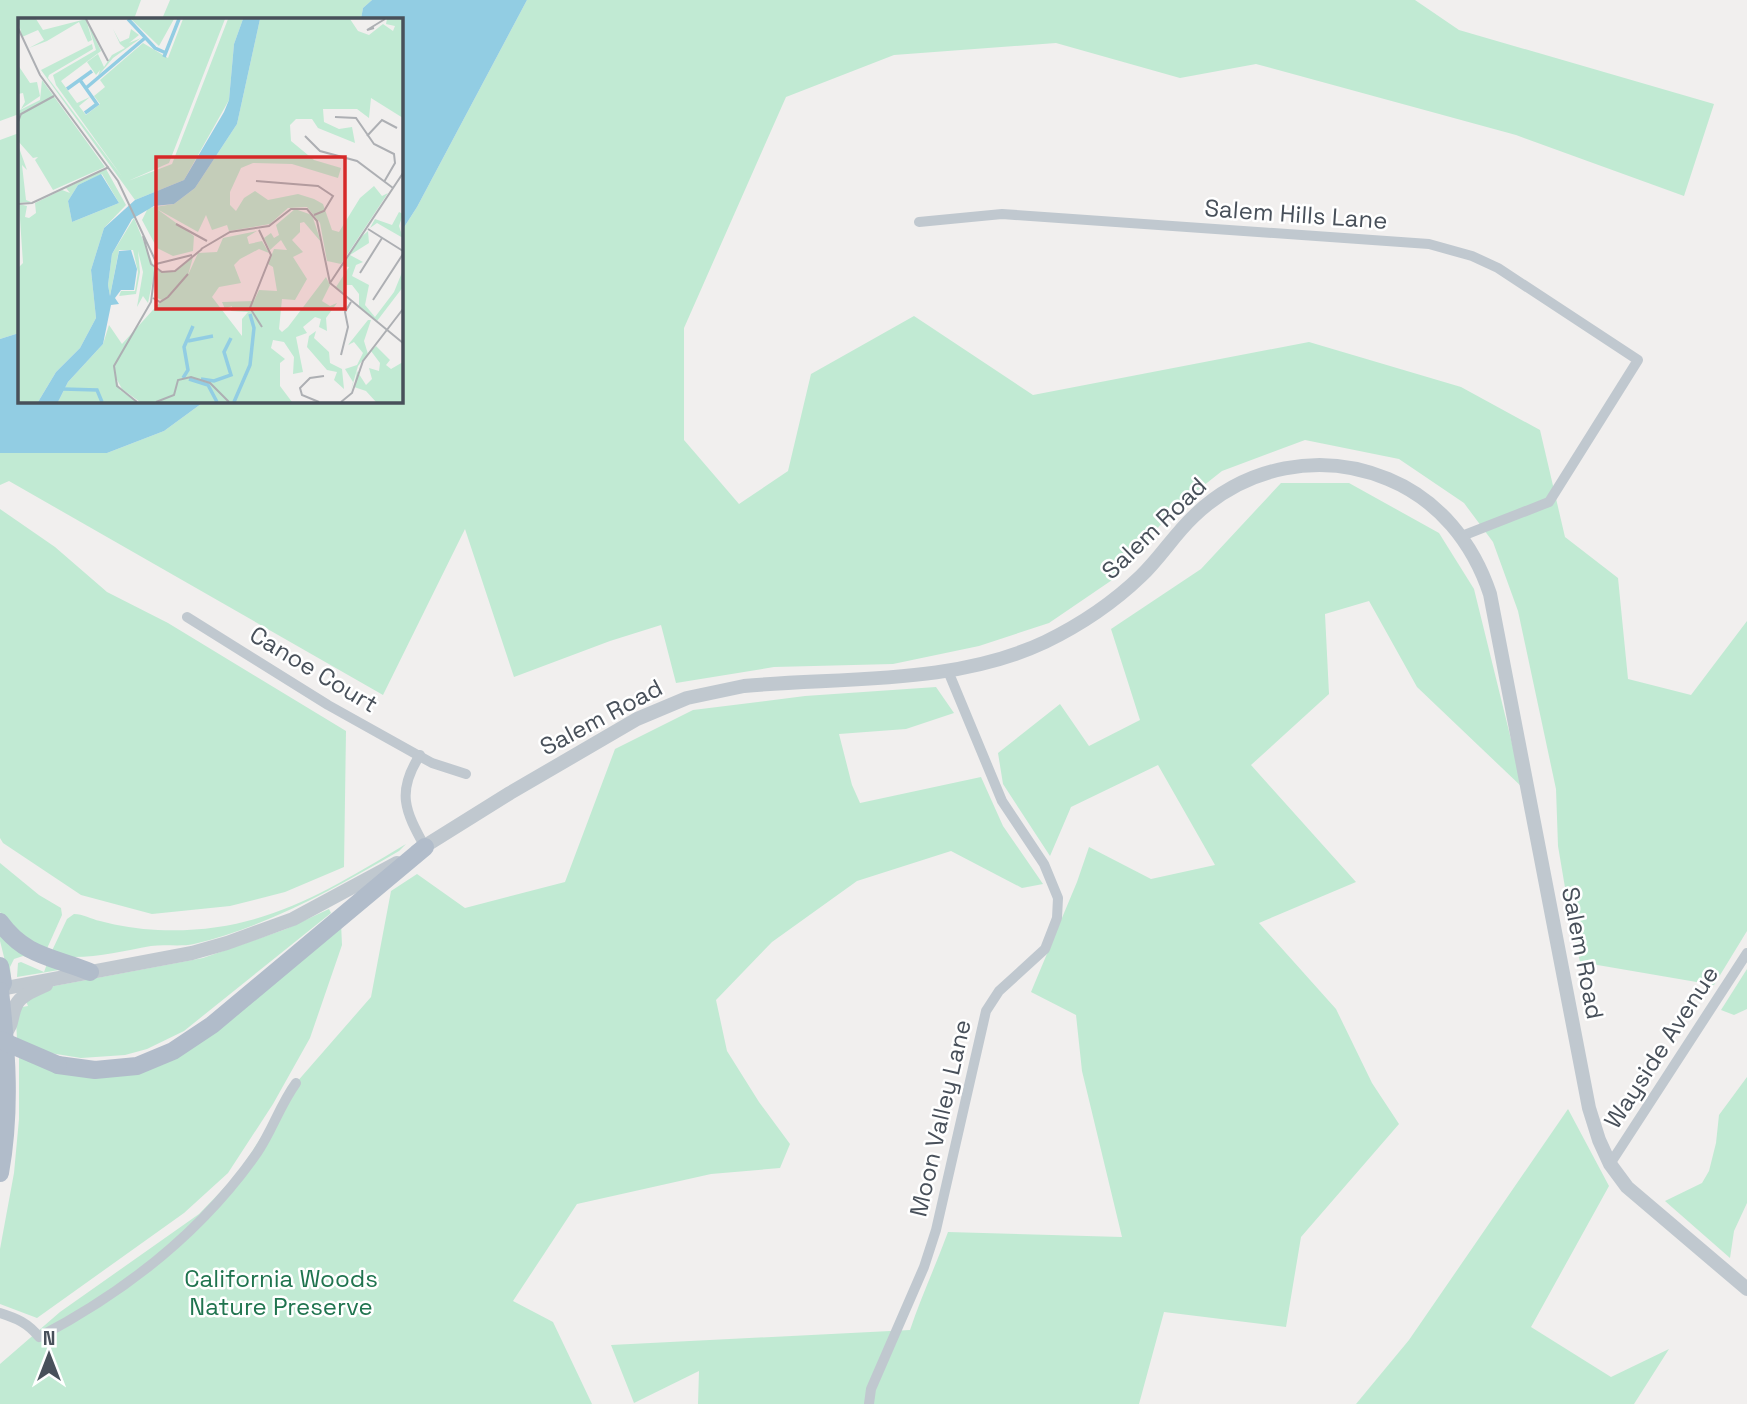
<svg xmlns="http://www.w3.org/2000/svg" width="1747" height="1404" font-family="'Space Grotesk',sans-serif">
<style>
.green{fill:#c1ead3}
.water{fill:#92cde3}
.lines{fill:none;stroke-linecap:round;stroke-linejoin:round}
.minor{stroke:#c0c8cf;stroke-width:10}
.tertiary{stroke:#c0c8cf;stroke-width:14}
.primary{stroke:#b1bcca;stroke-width:18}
.primary-bridge{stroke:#b1bcca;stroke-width:18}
.labels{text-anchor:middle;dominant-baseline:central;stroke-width:5;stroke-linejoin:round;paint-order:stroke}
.street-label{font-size:24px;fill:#48505a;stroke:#fff}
.park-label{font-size:24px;fill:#20744f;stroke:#fff}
.inset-river{fill:none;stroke:#92cde3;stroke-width:3.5}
.inset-road{fill:none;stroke:#adafb3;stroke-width:2}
.view{fill:#d62828;fill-opacity:0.15;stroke:#d62828;stroke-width:3.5}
.inset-edge{fill:none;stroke:#48505a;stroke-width:3.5}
</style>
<rect width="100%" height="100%" fill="#f1efee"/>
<g class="green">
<polygon points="0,0 141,0 134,19 19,19 19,114 0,121"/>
<polygon points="170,0 372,0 363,8 361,19 162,19"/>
<polygon points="527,0 1415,0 1459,30 1714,104 1684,196 1516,135 1256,64 1180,78 1056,43 894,55 786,97 684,328 684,440 739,504 788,471 811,374 914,316 1033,395 1309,342 1461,387 1540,430 1565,537 1618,578 1628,679 1691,695 1747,621 1747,931 1714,985 1580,962 1572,929 1558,846 1556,789 1518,611 1493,542 1464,503 1399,459 1305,440 1222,471 1174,509 1115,578 1049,623 979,646 893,664 774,667 676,683 661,625 610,641 514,677 465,529 383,695 9,481 0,485 0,453 107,453 164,431 205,401 401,401 401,232 417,207"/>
<polygon points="19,133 19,333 0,339 0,140"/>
<path d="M 1281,483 L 1349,483 L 1439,533 L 1474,589 L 1523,788 L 1417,687 L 1369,601 L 1325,614 L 1329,694 L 1251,765 L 1356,882 L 1259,923 L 1336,1009 L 1372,1083 L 1399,1124 L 1301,1237 L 1286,1327 L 1164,1312 L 1139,1404 L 698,1404 L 699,1371 L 634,1403 L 611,1345 L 910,1330 C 921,1297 936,1265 948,1232 L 1122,1237 L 1082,1071 L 1076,1015 L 1031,992 L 1077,882 L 1089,847 L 1151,879 L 1215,865 L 1158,765 L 1071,807 L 1050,856 L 1003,784 L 998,753 L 1060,704 L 1089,746 L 1140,720 L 1111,629 L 1201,569 Z"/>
<polygon points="0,509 55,547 107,592 168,623 346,731 344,867 285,892 230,906 152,914 81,895 3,843 0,838"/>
<polygon points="936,687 954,713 906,729 839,734 852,785 860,803 981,777 1003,826 1043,884 1022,888 951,851 857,881 772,942 716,1000 727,1051 759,1102 790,1144 780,1168 711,1174 577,1204 513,1301 553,1322 592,1404 0,1404 0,1364 60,1312 199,1214 227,1185 242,1167 296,1083 371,997 391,891 417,874 465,908 565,882 615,749 693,710 805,696"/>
<path d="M 406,844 L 399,851 C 334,889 268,926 194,944 C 180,947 165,944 151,946 C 117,952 85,961 50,955 L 67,919 L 74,914 C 83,914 91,919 100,921 C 119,926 138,929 158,930 C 260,934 322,894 406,844 Z"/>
<polygon points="0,863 39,895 61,908 62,915 45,953 8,926 0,912"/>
<polygon points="329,909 331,913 184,1031 147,1049 125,1055 81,1058 50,1053 17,1039 16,1021 22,1007 28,1006 26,1001 37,991 54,986 203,958 286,929"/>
<polygon points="341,923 342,945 310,1038 273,1104 228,1173 184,1213 37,1318 0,1304 0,1249 14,1173 19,1119 19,1057 149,1066"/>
<polygon points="0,931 29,958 23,956 14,959 10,967 11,978 9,977 0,941"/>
<polygon points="21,962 44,972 47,964 59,970 17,977 18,963"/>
<polygon points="1747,969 1747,1009 1734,1015 1721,1010"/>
<polygon points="1747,1077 1747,1203 1734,1231 1730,1258 1665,1201 1702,1183 1709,1171 1716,1143 1719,1115"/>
<polygon points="1568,1109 1609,1186 1531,1327 1611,1377 1669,1349 1634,1404 1356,1404 1409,1340"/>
</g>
<g class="water">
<polygon points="372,0 527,0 417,207 401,232 401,19 361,19 363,8"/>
<polygon points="19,333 19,401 205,401 164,431 107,453 0,453 0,339"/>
</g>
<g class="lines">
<g class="minor">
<polyline points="919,222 1002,214 1429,244 1472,256 1498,268 1638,360 1549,502 1462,536"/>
<polyline points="187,617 328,705 432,763 466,774"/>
<path d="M 420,755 C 396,792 405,811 425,847"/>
<polyline points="1610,1164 1747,953"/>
<path d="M 0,1313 C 16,1318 28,1323 39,1337 C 125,1292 201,1233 257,1153 C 272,1131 280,1105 296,1083"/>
<polyline points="869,1404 871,1389 924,1267 936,1230 986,1011 999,991 1045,949 1057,918 1058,898 1044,864 1002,801 948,671"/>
</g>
<g class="tertiary">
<path d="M 417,851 L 510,793 L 637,719 L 687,698 L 744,686 C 843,677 954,685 1045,642 C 1080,625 1113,603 1141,576 C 1160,558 1174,535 1193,517 C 1245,466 1321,451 1388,479 C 1439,500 1473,543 1490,594 L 1589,1108 L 1599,1140 L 1610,1164 L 1627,1187 L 1747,1289"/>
<polyline points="0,989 192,953 227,943 293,919 397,863"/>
<path d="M 5,1033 C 13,1025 11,1015 16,1005 C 21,995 35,990 46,985"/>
</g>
<g class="primary">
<path d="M 0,922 C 25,957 54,957 90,972"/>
<polyline points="0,966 3,983 0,989"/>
<path d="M 0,991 C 7,1052 11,1112 0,1173"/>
<polyline points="58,1065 95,1070 137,1066 173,1051 212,1025 425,847"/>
</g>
<polyline class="primary-bridge" points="0,1040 58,1065"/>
</g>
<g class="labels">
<g class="street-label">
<text transform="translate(1296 214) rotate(4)">Salem Hills Lane</text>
<text transform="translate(1154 528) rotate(-44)">Salem Road</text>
<text transform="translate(314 669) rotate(31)">Canoe Court</text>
<text transform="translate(601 717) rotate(-28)">Salem Road</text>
<text transform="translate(1583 953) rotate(79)">Salem Road</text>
<text transform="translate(1661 1047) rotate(-57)">Wayside Avenue</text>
<text transform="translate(940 1118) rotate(-77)">Moon Valley Lane</text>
</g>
<g class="park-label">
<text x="281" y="1278">California Woods<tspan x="281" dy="28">Nature Preserve</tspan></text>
</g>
</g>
<g transform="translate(18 18)">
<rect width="385" height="385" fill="#f1efee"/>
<path d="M 0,1 L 18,1 L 25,12 L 68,1 L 74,22 L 70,24 L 61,4 L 29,23 L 11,30 L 26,22 L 20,12 L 4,19 ZM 156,1 L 141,28 L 114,2 L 114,1 ZM 165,1 L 207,1 L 151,145 L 110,163 L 154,146 L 210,1 L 225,1 L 216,26 L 211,82 L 166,162 L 117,182 L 23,52 L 74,26 L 75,31 L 31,57 L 30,60 L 105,160 L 38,67 L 35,57 L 78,32 L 69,3 L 83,33 L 43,63 L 59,85 L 72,79 L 61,88 L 68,97 L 82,86 L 76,78 L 87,69 L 82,62 L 125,25 L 150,40 ZM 242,1 L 332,1 L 340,13 L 351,17 L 365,6 L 375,13 L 377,8 L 368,6 L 369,1 L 385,1 L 385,100 L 353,80 L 351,100 L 339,91 L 305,91 L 306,104 L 321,111 L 334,109 L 337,125 L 300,110 L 294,101 L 278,101 L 272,107 L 273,123 L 296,142 L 323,150 L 320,160 L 274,146 L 235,145 L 223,150 L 212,174 L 212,187 L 218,193 L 226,180 L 237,173 L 250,182 L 280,176 L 296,181 L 305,186 L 314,212 L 321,214 L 342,180 L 356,168 L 364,178 L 370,175 L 323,246 L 309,243 L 302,205 L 289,189 L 270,190 L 252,206 L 211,213 L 209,207 L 194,212 L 188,197 L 180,214 L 139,191 L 176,218 L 175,233 L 155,238 L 139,230 L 124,202 L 130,190 L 156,186 L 177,170 L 219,106 ZM 95,11 L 102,24 L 111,20 L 113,11 L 121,17 L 111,25 L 123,20 L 95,40 L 80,58 L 82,52 L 78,57 L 69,44 L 80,36 L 86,49 L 94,37 L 107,30 L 102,26 ZM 0,47 L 12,65 L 19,64 L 22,78 L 3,91 L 7,84 L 5,75 L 0,76 ZM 24,62 L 87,149 L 35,172 L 17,142 L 20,139 L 15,140 L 0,123 L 0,93 L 22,82 ZM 0,127 L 9,152 L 4,147 L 8,182 L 13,184 L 0,185 ZM 88,151 L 108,187 L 86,210 L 73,252 L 78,300 L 62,330 L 38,354 L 20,384 L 0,384 L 0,250 L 5,245 L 1,186 L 9,188 L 7,199 L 11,200 L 18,195 L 17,185 L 44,172 L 52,175 L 48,170 ZM 84,156 L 101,185 L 54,204 L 50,183 L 60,167 ZM 277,191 L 294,197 L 303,224 L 286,204 L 282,205 L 282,214 L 274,222 L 285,234 L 275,239 L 289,261 L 277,282 L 264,281 L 261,311 L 264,314 L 270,309 L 308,259 L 312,267 L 304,283 L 312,288 L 319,285 L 308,300 L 309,313 L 301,309 L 303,301 L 297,299 L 285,309 L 289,315 L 278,319 L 285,354 L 275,356 L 276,339 L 266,324 L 255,322 L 253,330 L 267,341 L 262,345 L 262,368 L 274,384 L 122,384 L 104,371 L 97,358 L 102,372 L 119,384 L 40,384 L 50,364 L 85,326 L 91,307 L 104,326 L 144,282 L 137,279 L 140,253 L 158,253 L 175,239 L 170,257 L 180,235 L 199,234 L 205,220 L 239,213 L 229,219 L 231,226 L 244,223 L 251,235 L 241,231 L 222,241 L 216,247 L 223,265 L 201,269 L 194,279 L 224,318 L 224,301 L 230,294 L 213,293 L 214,288 L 207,291 L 204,284 L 236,283 L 241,272 L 259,273 L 255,249 L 250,246 L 256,231 L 269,232 L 263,222 L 252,232 L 246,220 L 253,215 L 256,220 L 261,217 L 258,207 ZM 381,194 L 385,196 L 381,208 L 385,220 L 359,205 L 352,210 L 357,201 L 374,207 ZM 116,200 L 137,251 L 130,285 L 125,278 L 119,289 L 125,254 L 120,233 L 122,254 L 118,276 L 101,278 L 103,273 L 117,273 L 120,254 L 115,232 L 101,232 L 92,278 L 90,267 L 94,236 ZM 350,213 L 351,225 L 332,237 L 345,244 L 338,247 L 334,258 L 351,267 L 347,287 L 357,299 L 376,274 L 385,252 L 385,269 L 359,303 L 341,288 L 341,276 L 334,267 L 328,267 L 325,275 L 318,269 L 331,249 L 324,248 L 341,221 ZM 350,302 L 353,302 L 346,323 L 350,336 L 340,348 L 332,376 L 335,364 L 327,351 L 339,347 L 345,335 L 336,324 L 330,327 ZM 298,313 L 296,320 L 311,334 L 312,345 L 324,351 L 326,371 L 316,362 L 319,354 L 309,352 L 289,329 L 291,318 ZM 358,328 L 372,342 L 368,347 L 373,351 L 385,344 L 385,384 L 358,384 L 348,373 L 336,369 L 339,353 L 348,367 L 354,361 L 351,350 L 361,353 L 362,345 L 353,333 Z" fill="#c1ead3" fill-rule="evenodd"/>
<path d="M 225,1 L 242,1 L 219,106 L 177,170 L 156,186 L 136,188 L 114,201 L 94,236 L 90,267 L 92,278 L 101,233 L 113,232 L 119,251 L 116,272 L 103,272 L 97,280 L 101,286 L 93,287 L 85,326 L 50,364 L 40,384 L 20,384 L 38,354 L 62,330 L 78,300 L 73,252 L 86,210 L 117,182 L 166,162 L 206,94 L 211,82 L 216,26 ZM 83,156 L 101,185 L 54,204 L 50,183 L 60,167 Z" fill="#92cde3"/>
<path class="inset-river" d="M 110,1 L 137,30 L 148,35M 146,39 L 161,1M 62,62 L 79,86 L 67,95M 68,70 L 127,20M 49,71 L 74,53M 170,323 L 195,318M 165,360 L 170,352 L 166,329 L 175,308M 171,361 L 190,367 L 199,384M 183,361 L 196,363 L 213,357 L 206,334 L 213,320M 45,371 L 79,372 L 84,384M 216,384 L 232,347 L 236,310 L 232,296"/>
<path class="inset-road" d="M 68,1 L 90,43M 0,10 L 22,57 L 100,163 L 138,244 L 133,284 L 96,348 L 99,368 L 119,384M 356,10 L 349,12 L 367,1M 317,99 L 338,100 L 356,126 L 376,136 L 377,145 L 366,164M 0,104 L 3,96 L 36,78M 287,118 L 302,133 L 339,143 L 375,170M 349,118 L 364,102 L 379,110M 238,163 L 300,168 L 315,178 L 306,193 L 296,197M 0,186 L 14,185 L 91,149M 158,206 L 189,223M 350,211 L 385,233M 241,212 L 253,237 L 232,290 L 244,309M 125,218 L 133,246 L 144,254 L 157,253 L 184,231M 183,231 L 212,214 L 251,208 L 273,191 L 289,191 L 299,203 L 312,265 L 385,325M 138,246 L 174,237M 342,255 L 364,220M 312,265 L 385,155M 135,280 L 142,284 L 150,279 L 170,256M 355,282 L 385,236M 323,337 L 330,309 L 327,294 L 333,284M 138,384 L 156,377 L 160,362 L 173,359 L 192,365 L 211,384M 301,384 L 284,377 L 282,370 L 292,360 L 306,358M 323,384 L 334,375 L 345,343 L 385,291"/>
<path class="view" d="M 138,139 L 327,139 L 327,291 L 138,291 Z"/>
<rect width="385" height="385" class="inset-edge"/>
</g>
<g transform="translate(49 1355)" stroke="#ffffff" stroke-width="5" paint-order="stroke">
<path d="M0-5L12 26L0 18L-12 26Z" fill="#48505a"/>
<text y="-10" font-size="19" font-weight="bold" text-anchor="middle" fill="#48505a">N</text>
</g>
</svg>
